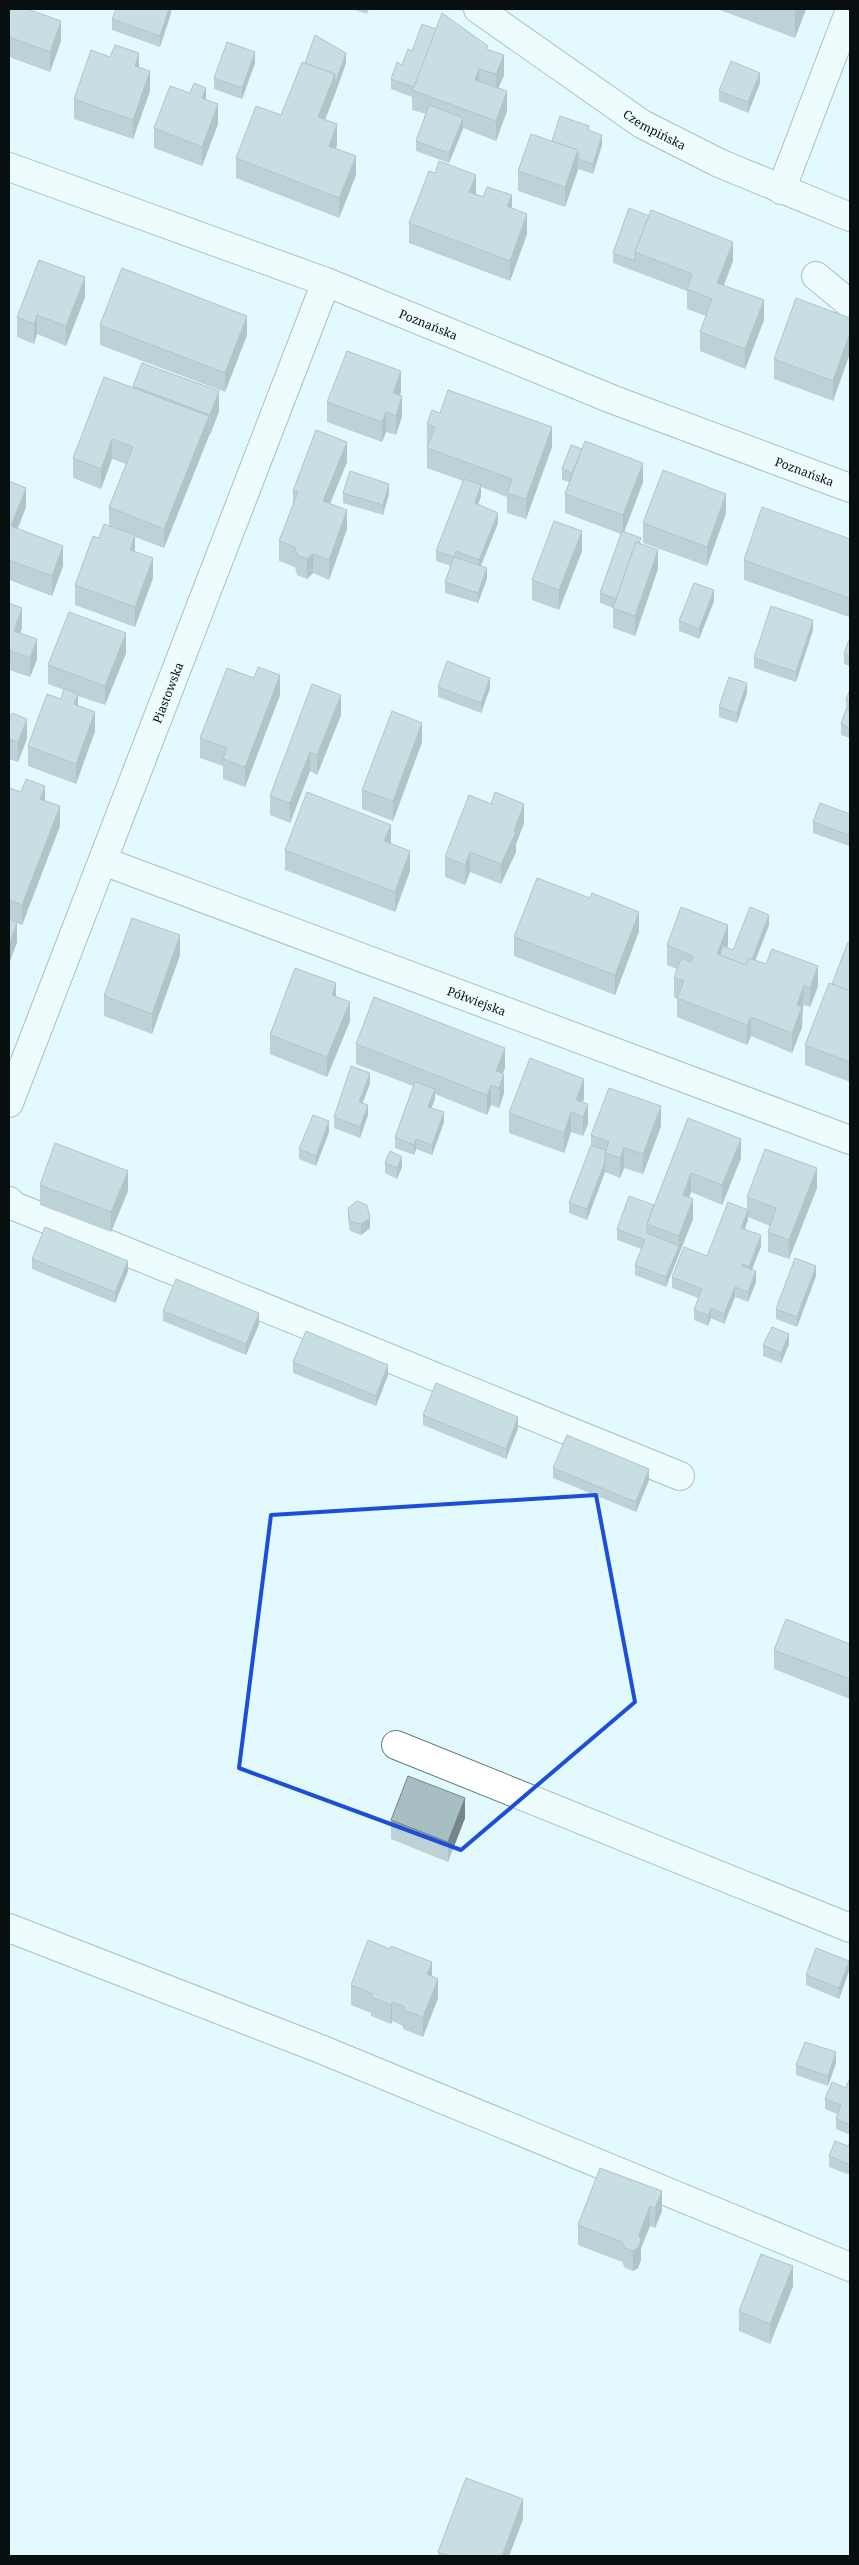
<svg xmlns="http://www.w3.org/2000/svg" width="859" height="2565" font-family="'Noto Serif',serif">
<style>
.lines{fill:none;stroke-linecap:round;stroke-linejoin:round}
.minor-casing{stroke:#63797d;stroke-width:30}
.minor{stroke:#fff;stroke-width:28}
.wall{fill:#90a3a7}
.shaded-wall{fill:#758588}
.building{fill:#a7bec2;stroke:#758588}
.marked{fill:none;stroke:#1d4ed8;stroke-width:4;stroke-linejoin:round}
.labels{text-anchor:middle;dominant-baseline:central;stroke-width:4;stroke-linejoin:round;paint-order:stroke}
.street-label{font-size:12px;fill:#070f11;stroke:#e2fafe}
</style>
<rect width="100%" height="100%" fill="#e2fafe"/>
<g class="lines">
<g class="minor-casing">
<g id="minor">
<path id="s1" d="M 478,9 L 642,124 L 719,163 L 850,217"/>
<path id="s2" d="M 9,167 L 326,282 L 614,400 L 850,488"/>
<polyline points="781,190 850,10"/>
<polyline points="816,276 850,304"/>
<path id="s3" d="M 103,861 L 850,1140"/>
<path id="s4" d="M 9,1103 L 326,282"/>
<polyline points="9,1201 14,1206 680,1476"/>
<polyline points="396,1745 850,1928"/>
<polyline points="9,1928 318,2048 850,2267"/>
</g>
</g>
<use href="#minor" class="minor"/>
</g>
<g class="wall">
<polygon points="171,9 171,13 160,47 112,30 112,19"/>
<polygon points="352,9 369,9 367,14"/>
<polygon points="717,9 806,9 795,38"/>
<polygon points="9,11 61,41 50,72 9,57"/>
<polygon points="488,49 504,75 498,88 507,111 496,141 463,128 449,163 416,151 416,141 426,114 412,110 412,97 391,89 391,79 402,65 412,51"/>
<polygon points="255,63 242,99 214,89 214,78"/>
<polygon points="305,63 346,63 325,120 337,144 336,148 356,175 339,218 236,178 236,158 281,115"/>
<polygon points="139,67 150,91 133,139 74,119 74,99"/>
<polygon points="760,83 748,113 719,101 719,91"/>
<polygon points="206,100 218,124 202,166 154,148 154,128"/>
<polygon points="589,131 602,145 593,174 578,169 565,207 518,191 518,171 552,141"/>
<polygon points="476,194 512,208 527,234 510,281 409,243 409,223"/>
<polygon points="629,208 733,261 724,285 764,320 745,369 700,351 700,332 706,316 687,309 687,291 613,263 613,253"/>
<polygon points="85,297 66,346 37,334 34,344 17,337 17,317"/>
<polygon points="850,318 850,353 833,401 774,379 774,359"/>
<polygon points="100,325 247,335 225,392 100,345"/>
<polygon points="133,386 219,411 210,435 209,435 164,548 135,537 135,552 153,578 135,627 75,605 75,585 99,538 109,525 109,507 126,464 112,459 101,489 73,478 73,458 133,388"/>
<polygon points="401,391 400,395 402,416 396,435 386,432 382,442 327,422 327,402"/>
<polygon points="440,413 552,447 526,519 507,513 507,497 481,487 481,496 478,505 498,523 481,566 487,578 478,603 445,593 445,582 451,566 436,561 436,551 463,481 427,468 427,448 428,445 427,444 427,424"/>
<polygon points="347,462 330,503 347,529 329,580 313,573 307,579 297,575 295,567 279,561 279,541 293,506 293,491"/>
<polygon points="562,469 643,482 624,532 641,544 658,569 635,636 613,628 613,608 600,603 600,593 621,534 565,513 565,494 569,482 562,480"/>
<polygon points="9,481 26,507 17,529 63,566 52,596 9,580"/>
<polygon points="343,493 389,494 383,515 343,503"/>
<polygon points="726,513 707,566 643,543 643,523"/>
<polygon points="850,539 849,617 744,580 744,560"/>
<polygon points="582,551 559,610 532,600 532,580"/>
<polygon points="714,601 699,639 679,631 679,621"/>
<polygon points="9,603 22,628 20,633 37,659 30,677 9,670"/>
<polygon points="813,630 796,682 754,668 754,658"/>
<polygon points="850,637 850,666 844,664 844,654"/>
<polygon points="126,653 105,705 78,696 78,705 95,731 76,784 28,766 28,746 61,699 64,690 48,684 48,665"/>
<polygon points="438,687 490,688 481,713 438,697"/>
<polygon points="850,689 850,738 841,735 841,724 846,709 846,700"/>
<polygon points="747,693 737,723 719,717 719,707"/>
<polygon points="280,695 245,787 223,779 223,766 200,758 200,738"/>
<polygon points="341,715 317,775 310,771 290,823 270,815 270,796"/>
<polygon points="9,716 27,738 18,762 9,759"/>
<polygon points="422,742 393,821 362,809 362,790"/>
<polygon points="9,788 45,801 60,826 22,925 17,923 17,942 9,964"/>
<polygon points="850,814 850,841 849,846 813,833 813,822"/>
<polygon points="524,823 516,844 516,852 501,884 470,872 465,885 445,877 445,857"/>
<polygon points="391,844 410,871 395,912 285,870 285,850"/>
<polygon points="769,925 755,960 818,986 810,1007 804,1005 802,1009 802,1027 792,1053 751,1036 747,1045 677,1017 677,999 674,997 674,978 677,969 667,965 667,945 728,945 727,947 733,950"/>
<polygon points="639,931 615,995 514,956 514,937"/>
<polygon points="850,943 850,1082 805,1065 805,1045"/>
<polygon points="180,955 152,1034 104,1016 104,996"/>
<polygon points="336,997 350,1021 327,1077 270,1054 270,1035"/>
<polygon points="356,1044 505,1068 503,1073 504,1093 499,1108 491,1105 487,1115 435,1094 435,1099 431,1108 444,1122 432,1155 416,1149 414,1155 395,1148 395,1137 413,1086 356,1064"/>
<polygon points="370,1083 363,1103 368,1115 360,1138 334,1128 334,1117"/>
<polygon points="584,1099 583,1102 588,1124 583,1136 571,1132 564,1153 509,1133 509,1113"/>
<polygon points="688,1118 741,1158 722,1205 691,1192 689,1198 693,1219 666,1287 635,1275 635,1265 641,1249 617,1240 617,1229 654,1205"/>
<polygon points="661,1126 643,1174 624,1168 620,1178 605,1172 587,1220 569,1213 569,1203 591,1145 591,1135"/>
<polygon points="329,1132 316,1166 299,1159 299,1149"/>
<polygon points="385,1163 402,1167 397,1179 385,1173"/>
<polygon points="40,1185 128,1191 111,1232 40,1205"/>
<polygon points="817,1188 789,1259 768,1252 768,1232 770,1226 748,1217 748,1220 745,1229 761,1246 752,1270 756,1282 748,1302 735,1297 724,1324 711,1318 708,1326 694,1320 694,1310 698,1298 672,1288 672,1277 707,1256 747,1209 747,1197"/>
<polygon points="348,1208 370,1228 361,1235 350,1231 348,1219"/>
<polygon points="32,1259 128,1271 115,1303 32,1269"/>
<polygon points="816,1276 797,1327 776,1319 776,1309"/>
<polygon points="163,1311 259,1324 246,1355 163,1321"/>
<polygon points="789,1344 781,1363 763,1356 763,1345"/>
<polygon points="293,1362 388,1375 376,1406 293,1373"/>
<polygon points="423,1415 518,1428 506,1459 423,1425"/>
<polygon points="553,1468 649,1480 636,1512 553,1478"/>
<polygon points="850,1644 850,1699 774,1669 774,1650"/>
<polygon points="465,1818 448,1862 391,1839 391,1820"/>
<polygon points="849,1971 839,1999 806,1985 806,1975"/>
<polygon points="432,1976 438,1998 423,2037 403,2029 403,2026 392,2021 391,2024 371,2016 371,2013 351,2005 351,1985"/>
<polygon points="836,2063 828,2086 796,2075 796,2065"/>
<polygon points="850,2077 850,2135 836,2129 836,2119 837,2114 825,2109 825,2099 846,2088"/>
<polygon points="850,2141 850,2175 829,2167 829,2156 848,2146"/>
<polygon points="600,2168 662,2211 655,2228 650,2226 641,2248 641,2260 638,2268 633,2271 625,2268 622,2262 578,2245 578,2225"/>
<polygon points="793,2286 770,2344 739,2331 739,2311"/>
<polygon points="523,2519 509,2556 438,2556 438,2552"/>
</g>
<g class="shaded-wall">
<polygon points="169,9 171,9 171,13 160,47 160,36"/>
<polygon points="796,9 806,9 795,38 795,10"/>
<polygon points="61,21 61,41 50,72 50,52"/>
<polygon points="255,52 255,63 242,99 242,88"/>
<polygon points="139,53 139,73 135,66"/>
<polygon points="346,53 346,63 335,94 335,84"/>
<polygon points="504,55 504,75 496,94 496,74"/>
<polygon points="479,69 479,89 475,80"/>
<polygon points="150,71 150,91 133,139 133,120"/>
<polygon points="760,73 760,83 748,113 748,102"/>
<polygon points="335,74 335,94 318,137 318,117"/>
<polygon points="206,88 206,107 202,98"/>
<polygon points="507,91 507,111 496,141 496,121"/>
<polygon points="218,104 218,124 202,166 202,147"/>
<polygon points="463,118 463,129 449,163 449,153"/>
<polygon points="337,124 337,144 329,165 329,146"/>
<polygon points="602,135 602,145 593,174 593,164"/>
<polygon points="578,150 578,170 565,207 565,187"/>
<polygon points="356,156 356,175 339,218 339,198"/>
<polygon points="476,175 476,194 469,192"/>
<polygon points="512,195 512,215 507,206"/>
<polygon points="527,214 527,234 510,281 510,261"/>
<polygon points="733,242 733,261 717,303 717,283"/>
<polygon points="85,277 85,297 66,346 66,326"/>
<polygon points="764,300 764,320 745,369 745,349"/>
<polygon points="37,315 37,334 34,344 34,324"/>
<polygon points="247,316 247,335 225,392 225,373"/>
<polygon points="850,333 850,353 833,401 833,381"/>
<polygon points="401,371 401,391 393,413 393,393"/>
<polygon points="219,391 219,411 210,435 210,415"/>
<polygon points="402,396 402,416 396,435 396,416"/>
<polygon points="386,412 386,432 382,442 382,422"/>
<polygon points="209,416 209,436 164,548 164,529"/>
<polygon points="552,427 552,447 526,519 526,499"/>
<polygon points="112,439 112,459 101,489 101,469"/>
<polygon points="347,442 347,462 323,521 323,501"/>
<polygon points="643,463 643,482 623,535 623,515"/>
<polygon points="389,484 389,494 383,515 383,505"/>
<polygon points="481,485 481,496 475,513 475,503"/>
<polygon points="26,488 26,507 11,546 11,526"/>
<polygon points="726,494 726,513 707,566 707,547"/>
<polygon points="347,510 347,529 329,580 329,560"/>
<polygon points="498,513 498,523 479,570 479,560"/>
<polygon points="582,531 582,551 559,610 559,590"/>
<polygon points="135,535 135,555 130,550"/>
<polygon points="63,546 63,566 52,596 52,576"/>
<polygon points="658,550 658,569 635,636 635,616"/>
<polygon points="313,554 313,573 307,579 307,559"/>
<polygon points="153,558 153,578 135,627 135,607"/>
<polygon points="487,568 487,578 478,603 478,593"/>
<polygon points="714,590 714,601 699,639 699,629"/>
<polygon points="850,595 850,615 849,617 849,598"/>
<polygon points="22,608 22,628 14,650 14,631"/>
<polygon points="813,620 813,630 796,682 796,672"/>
<polygon points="126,633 126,653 105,705 105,686"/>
<polygon points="37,639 37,659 30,677 30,658"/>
<polygon points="280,675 280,695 245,787 245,767"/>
<polygon points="490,678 490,688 481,713 481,703"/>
<polygon points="747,683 747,693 737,723 737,713"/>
<polygon points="78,694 78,713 74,704"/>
<polygon points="341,695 341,715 317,775 317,755"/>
<polygon points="95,712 95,731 76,784 76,764"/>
<polygon points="27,719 27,738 18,762 18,742"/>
<polygon points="422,723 422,742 393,821 393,801"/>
<polygon points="310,752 310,771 290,823 290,803"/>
<polygon points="45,786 45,806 40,799"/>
<polygon points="524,804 524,823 516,844 516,852 501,884 501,864"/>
<polygon points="60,806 60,826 22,925 22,905"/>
<polygon points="391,825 391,844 384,841"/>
<polygon points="850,831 850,841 849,846 849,835"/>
<polygon points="410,851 410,871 395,912 395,892"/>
<polygon points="470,852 470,872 465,885 465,865"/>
<polygon points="639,912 639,931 615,995 615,975"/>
<polygon points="769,915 769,925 746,985 746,974"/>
<polygon points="17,922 17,942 9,964 9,945"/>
<polygon points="728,925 728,945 720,964 717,954"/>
<polygon points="180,935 180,955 152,1034 152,1014"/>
<polygon points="818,966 818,986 810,1007 810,988"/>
<polygon points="336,983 336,1003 332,995"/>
<polygon points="804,985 802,1027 792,1053 792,1033 797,1005"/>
<polygon points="350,1002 350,1021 327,1077 327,1057"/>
<polygon points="751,1017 751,1036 747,1045 747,1025"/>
<polygon points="505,1048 505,1068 497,1088 496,1071"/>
<polygon points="370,1073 370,1083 359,1112 359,1102"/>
<polygon points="504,1074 504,1093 499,1108 499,1088"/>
<polygon points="584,1079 584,1099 578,1115 576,1100"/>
<polygon points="491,1085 491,1105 487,1115 487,1095"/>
<polygon points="435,1089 435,1099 428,1117 428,1107"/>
<polygon points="588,1104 588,1124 583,1136 583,1117"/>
<polygon points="368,1105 368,1115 360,1138 360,1127"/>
<polygon points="661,1106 661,1126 643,1174 643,1154"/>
<polygon points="444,1112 444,1122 432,1155 432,1145"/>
<polygon points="571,1112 571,1132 564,1153 564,1133"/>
<polygon points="329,1121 329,1132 316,1166 316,1156"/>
<polygon points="416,1139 416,1149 414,1155 414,1145"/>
<polygon points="741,1139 741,1158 722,1205 722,1185"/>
<polygon points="624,1148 624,1168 620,1178 620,1158"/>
<polygon points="402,1157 402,1167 397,1179 397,1168"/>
<polygon points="605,1162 605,1172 587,1220 587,1209"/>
<polygon points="817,1168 817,1188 789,1259 789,1240"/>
<polygon points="128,1171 128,1191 111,1232 111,1212"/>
<polygon points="691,1173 691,1192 683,1215 683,1195"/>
<polygon points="693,1199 693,1219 666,1287 666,1277 679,1246 679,1236"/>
<polygon points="748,1210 748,1220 741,1238 741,1228"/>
<polygon points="370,1218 370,1228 361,1235 361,1224"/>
<polygon points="761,1235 761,1246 749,1277 749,1267"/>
<polygon points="128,1261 128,1271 115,1303 115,1292"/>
<polygon points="816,1266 816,1276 797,1327 797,1317"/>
<polygon points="756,1271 756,1282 748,1302 748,1292"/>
<polygon points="735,1287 735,1297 724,1324 724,1314"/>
<polygon points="711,1308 711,1318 708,1326 708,1315"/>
<polygon points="259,1313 259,1324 246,1355 246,1344"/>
<polygon points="789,1334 789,1344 781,1363 781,1353"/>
<polygon points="388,1365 388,1375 376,1406 376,1396"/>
<polygon points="518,1417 518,1428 506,1459 506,1449"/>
<polygon points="649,1469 649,1480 636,1512 636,1502"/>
<polygon points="465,1798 465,1818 448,1862 448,1842"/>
<polygon points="849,1961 849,1971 839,1999 839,1988"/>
<polygon points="432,1962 432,1982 427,1974"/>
<polygon points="438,1979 438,1998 423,2037 423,2017"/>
<polygon points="392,2002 392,2021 391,2024 391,2005"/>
<polygon points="836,2052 836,2063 828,2086 828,2076"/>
<polygon points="662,2191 662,2211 655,2228 655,2208"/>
<polygon points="650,2206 650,2226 641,2248 641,2260 638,2268 633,2271 633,2251"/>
<polygon points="793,2266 793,2286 770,2344 770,2324"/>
<polygon points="523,2499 523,2519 509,2556 502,2556"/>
</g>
<g class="building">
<polygon points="10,9 27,9 61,21 50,52 9,37 9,11"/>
<polygon points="116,9 169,9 160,36 112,19"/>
<polygon points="442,13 488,46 486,49 504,55 496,74 479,69 475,80 507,91 496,121 412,90"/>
<polygon points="422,24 436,29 414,87 391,79 397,62 402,65 408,49 412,51"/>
<polygon points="315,35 346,53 335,84 335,74 305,63"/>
<polygon points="227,42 255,52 242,88 214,78"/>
<polygon points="115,45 139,53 135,66 150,71 133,120 74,99 91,50 110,57"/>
<polygon points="731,61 760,73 748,102 719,91"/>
<polygon points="302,62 335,74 318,117 337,124 329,146 356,156 339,198 236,158 256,106 281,115"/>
<polygon points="194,83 206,88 202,98 218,104 202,147 154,128 170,86 190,93"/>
<polygon points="429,105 463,118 449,153 416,141"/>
<polygon points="560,116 589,126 588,130 602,135 593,164 578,159 578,150 552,141"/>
<polygon points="531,134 578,150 565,187 518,171"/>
<polygon points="439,161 476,175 469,192 483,197 487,187 512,195 507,206 527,214 510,261 409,223 429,171 435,173"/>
<polygon points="629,208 649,216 635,252 635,261 613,253"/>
<polygon points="651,210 733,242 717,283 764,300 745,349 700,332 712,299 687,289 692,274 635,252"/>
<polygon points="39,260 85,277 66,326 37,315 34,324 17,317"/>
<polygon points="122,268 247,316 225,373 100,325"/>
<polygon points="796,298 850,318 850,333 833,381 774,359"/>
<polygon points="347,351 401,371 393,393 402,396 396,416 386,412 382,422 327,402"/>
<polygon points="142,363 219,391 210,415 133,386"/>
<polygon points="104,377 209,416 164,529 109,507 133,447 112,439 101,469 73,458"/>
<polygon points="448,390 552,427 526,499 507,493 512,479 427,448 435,427 427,424 432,410 440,413"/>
<polygon points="316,430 347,442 323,501 347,510 329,560 313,554 307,559 297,555 295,547 279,541 298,492 293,491"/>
<polygon points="585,441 643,463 623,515 565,494"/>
<polygon points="571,445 582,449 572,473 562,469"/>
<polygon points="663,470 726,494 707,547 643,523"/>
<polygon points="350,471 389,484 383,505 343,493"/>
<polygon points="464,479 481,485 475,503 498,513 479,560 456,551 454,557 487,568 478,593 445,582 454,557 436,551"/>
<polygon points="9,481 26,488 11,526 63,546 52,576 9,560"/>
<polygon points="762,507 850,539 850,595 849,598 744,560"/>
<polygon points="554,521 582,531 559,590 532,580"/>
<polygon points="104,524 135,535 130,550 153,558 135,607 75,585 93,536 99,538"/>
<polygon points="622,531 641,538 639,543 636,542 616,599 600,593"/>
<polygon points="636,542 658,550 635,616 613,608"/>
<polygon points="694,583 714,590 699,629 679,621"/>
<polygon points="9,603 22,608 14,631 37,639 30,658 9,650"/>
<polygon points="771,606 813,620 796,672 754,658"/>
<polygon points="69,612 126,633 105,686 48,665"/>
<polygon points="850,637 850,656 844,654"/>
<polygon points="447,661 490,678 481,703 438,687"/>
<polygon points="258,667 280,675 245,767 223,759 227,748 200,738 227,668 254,678"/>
<polygon points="729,677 747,683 737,713 719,707"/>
<polygon points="312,684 341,695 317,755 310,752 290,803 270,796"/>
<polygon points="64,689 78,694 74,704 95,712 76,764 28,746 47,694 61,699"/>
<polygon points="850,689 850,701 846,700"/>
<polygon points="846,709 850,711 850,728 841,724"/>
<polygon points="392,711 422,723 393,801 362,790"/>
<polygon points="12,713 27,719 18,742 9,739 9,716 10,717"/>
<polygon points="26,779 45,786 40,799 60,806 22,905 9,900 9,788 21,792"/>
<polygon points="307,792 391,825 384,841 410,851 395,892 285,850"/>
<polygon points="495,792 524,804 514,831 516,832 501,864 470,852 465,865 445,857 469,795 491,804"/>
<polygon points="820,803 850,814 850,831 849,835 813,822"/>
<polygon points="537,878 590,898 592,893 639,912 615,975 514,937"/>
<polygon points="681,907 728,925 717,954 746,965 749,958 766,964 772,949 818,966 810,988 804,985 797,1005 802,1007 792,1033 751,1017 747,1025 677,998 684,981 674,978 681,958 691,962 693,956 667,945"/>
<polygon points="750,907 769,915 752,959 749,958 746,965 720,955 723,946 733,950"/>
<polygon points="132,918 180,935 152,1014 104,996"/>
<polygon points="9,919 17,922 9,945"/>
<polygon points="848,942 850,943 850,991 832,984"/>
<polygon points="295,968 336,983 332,995 350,1002 327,1057 270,1035"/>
<polygon points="829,983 850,991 850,1062 805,1045"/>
<polygon points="374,997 505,1048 496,1071 504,1074 499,1088 491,1085 487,1095 356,1044"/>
<polygon points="530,1058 584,1079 576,1100 588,1104 583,1117 571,1112 564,1133 509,1113"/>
<polygon points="351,1066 370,1073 359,1102 368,1105 360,1127 334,1117"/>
<polygon points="415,1082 435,1089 428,1107 444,1112 432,1145 416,1139 414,1145 395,1137"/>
<polygon points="609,1088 661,1106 643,1154 624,1148 620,1158 605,1153 609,1142 591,1135"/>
<polygon points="313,1115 329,1121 316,1156 299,1149"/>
<polygon points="688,1118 741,1139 722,1185 691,1173 683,1195 693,1199 679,1236 647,1224"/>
<polygon points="55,1143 128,1171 111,1212 40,1185"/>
<polygon points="591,1145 606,1150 605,1153 605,1162 587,1209 569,1203"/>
<polygon points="765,1149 817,1168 789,1240 768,1232 776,1208 747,1197"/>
<polygon points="390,1151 402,1157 397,1168 385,1163"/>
<polygon points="629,1196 654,1205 647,1224 647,1233 679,1246 666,1277 635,1265 645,1240 617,1229"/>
<polygon points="357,1201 367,1205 370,1218 361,1224 350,1221 348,1208"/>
<polygon points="728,1202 748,1210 741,1228 761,1235 749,1267 743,1264 742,1266 756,1271 748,1292 735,1287 724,1314 711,1308 708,1315 694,1310 702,1289 672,1277 684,1247 707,1256"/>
<polygon points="45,1227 128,1261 115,1292 32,1259"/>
<polygon points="795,1258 816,1266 797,1317 776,1309"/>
<polygon points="176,1279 259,1313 246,1344 163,1311"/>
<polygon points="772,1327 789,1334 781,1353 763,1345"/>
<polygon points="306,1331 388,1365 376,1396 293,1362"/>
<polygon points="436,1383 518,1417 506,1449 423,1415"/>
<polygon points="567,1435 649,1469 636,1502 553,1468"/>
<polygon points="786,1619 850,1644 850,1679 774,1650"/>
<polygon points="408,1776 465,1798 448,1842 391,1820"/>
<polygon points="368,1940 390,1949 391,1946 432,1962 427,1974 438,1979 423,2017 403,2010 405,2007 392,2002 391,2005 371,1997 373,1994 351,1985"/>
<polygon points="816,1948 849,1961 839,1988 806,1975"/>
<polygon points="805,2042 836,2052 828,2076 796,2065"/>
<polygon points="850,2077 850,2125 836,2119 841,2105 825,2099 832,2082 846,2088"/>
<polygon points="835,2141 848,2146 850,2141 850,2165 829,2156"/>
<polygon points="600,2168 662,2191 655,2208 650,2206 639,2235 641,2240 638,2248 633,2251 625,2248 622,2242 578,2225"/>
<polygon points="761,2254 793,2266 770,2324 739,2311"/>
<polygon points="466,2478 523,2499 502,2556 450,2556 438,2552"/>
</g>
<path d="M0 0H859V2565H0ZM 596,1495 L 635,1702 L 461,1850 L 239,1768 L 271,1515 Z" fill="#e2fafe" fill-opacity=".55" fill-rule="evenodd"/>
<path class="marked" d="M 596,1495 L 635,1702 L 461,1850 L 239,1768 L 271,1515 Z"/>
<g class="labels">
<g class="street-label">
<text stroke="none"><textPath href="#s1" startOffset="214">Czempińska</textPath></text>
<text stroke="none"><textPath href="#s2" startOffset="448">Poznańska</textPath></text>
<text stroke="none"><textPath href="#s2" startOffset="852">Poznańska</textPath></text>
<text stroke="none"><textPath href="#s4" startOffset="440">Piastowska</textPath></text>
<text stroke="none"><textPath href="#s3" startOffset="399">Półwiejska</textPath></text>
</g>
</g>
<rect width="859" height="2565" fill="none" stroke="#070f11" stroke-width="20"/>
</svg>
